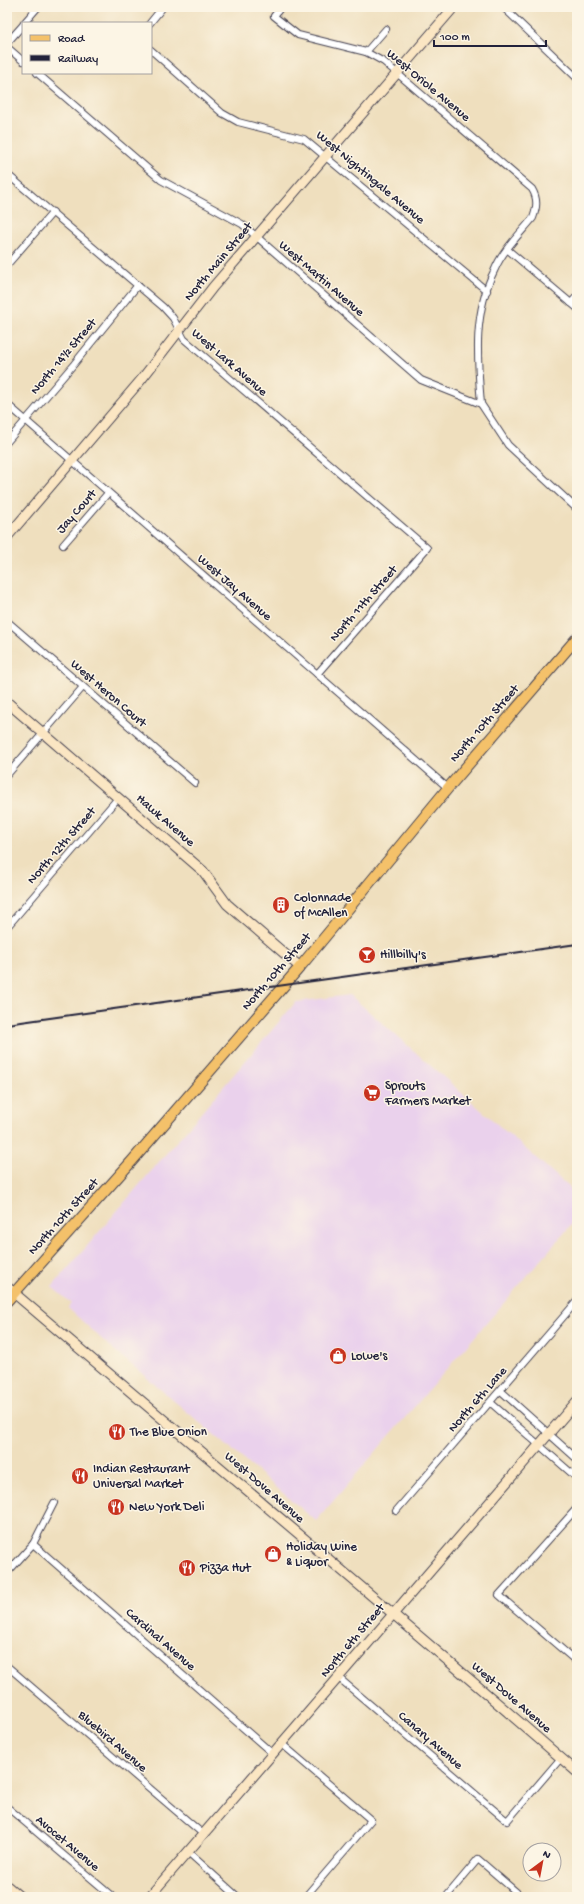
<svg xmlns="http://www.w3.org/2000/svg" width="584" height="1904" font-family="'Gochi Hand',sans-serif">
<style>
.built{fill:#ead1ec}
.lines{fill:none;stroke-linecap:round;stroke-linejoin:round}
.street-casing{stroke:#413e4f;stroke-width:8}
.secondary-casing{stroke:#413e4f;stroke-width:11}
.primary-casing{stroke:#413e4f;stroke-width:12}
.street{stroke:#fff;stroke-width:6}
.secondary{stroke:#fbe6c3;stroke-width:9}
.primary{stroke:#f4c16a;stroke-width:10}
.rail{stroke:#22223b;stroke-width:2}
.labels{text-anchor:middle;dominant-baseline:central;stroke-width:3;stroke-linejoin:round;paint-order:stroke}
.street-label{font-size:13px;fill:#22223b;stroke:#fcf5e5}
.poi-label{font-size:13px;fill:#22223b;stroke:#fcf5e5;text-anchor:start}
</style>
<rect width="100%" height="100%" fill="#fcf5e5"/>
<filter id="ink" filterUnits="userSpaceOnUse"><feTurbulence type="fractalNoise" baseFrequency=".025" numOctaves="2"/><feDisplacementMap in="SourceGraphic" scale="8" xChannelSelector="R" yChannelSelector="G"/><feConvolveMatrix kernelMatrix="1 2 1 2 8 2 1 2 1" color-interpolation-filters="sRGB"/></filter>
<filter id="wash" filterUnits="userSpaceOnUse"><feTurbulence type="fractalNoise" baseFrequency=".012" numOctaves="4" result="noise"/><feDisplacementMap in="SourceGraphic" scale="16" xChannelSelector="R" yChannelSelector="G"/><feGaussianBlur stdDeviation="0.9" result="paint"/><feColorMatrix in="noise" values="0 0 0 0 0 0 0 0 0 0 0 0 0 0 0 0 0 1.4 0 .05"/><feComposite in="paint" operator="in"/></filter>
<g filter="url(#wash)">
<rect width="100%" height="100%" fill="#efdfbe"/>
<polygon class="built" points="350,995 577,1194 577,1218 316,1521 107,1344 68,1308 71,1303 52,1287 296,1002"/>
</g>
<g filter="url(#ink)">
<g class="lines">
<g class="street-casing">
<g id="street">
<path d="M 281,7 L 274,16 L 298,35 L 366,52 L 384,62 L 532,189 C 538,199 537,207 533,218 C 520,234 503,250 495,269 C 473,313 477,357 481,404"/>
<polyline points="503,7 577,78"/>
<polyline points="24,23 38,7"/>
<polyline points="150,23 163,7"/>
<polyline points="7,43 23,25"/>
<polyline points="7,47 23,61"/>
<polyline points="151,50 222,113 238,122 304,139 487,291"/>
<polyline points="366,52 386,29"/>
<polyline points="37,73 161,180 242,224 421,380 481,404 508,445 577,509"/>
<polyline points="7,174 163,307 173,318 184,339 427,548 317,674"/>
<polyline points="508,250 577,308"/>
<polyline points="7,265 53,212"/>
<polyline points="571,303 577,296"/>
<polyline points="7,404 448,788"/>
<polyline points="7,442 74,364 138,285"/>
<polyline points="63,545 108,493"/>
<polyline points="7,621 195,783"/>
<polyline points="7,775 83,687"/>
<polyline points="7,927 118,798"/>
<polyline points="501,1391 577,1459"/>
<polyline points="491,1403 577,1478"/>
<polyline points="577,1508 499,1595 577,1662"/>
<polyline points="396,1511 577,1301"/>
<polyline points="33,1544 273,1754"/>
<polyline points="7,1573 33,1544 54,1503"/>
<polyline points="7,1666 203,1834"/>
<polyline points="339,1678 507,1821 561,1758"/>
<polyline points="282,1744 371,1820 305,1897"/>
<polyline points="7,1807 113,1897"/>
<polyline points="188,1852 238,1897"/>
<polyline points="446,1897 478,1859 522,1897"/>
</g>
</g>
<g class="secondary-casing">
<g id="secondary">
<polyline points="7,537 141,380 213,287 454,7"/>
<polyline points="7,702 203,871 227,904 300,967"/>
<path d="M 7,1287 C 197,1449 389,1608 577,1772"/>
<polyline points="7,1886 20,1897"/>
<polyline points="149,1897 577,1401"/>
</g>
</g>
<g class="primary-casing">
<polyline id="primary" points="7,1301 132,1161 300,967 448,788 577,638"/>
</g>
<use href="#street" class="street"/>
<use href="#secondary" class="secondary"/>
<use href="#primary" class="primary"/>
<polyline class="rail" points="7,1024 577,944"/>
</g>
</g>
<defs>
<g id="building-disc" transform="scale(0.9)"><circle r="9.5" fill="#c8321e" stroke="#fcf5e5"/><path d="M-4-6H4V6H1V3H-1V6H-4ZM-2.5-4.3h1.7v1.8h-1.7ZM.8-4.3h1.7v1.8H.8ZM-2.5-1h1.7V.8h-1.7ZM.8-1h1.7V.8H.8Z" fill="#fff"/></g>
<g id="bar-disc" transform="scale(0.9)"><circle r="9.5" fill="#c8321e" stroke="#fcf5e5"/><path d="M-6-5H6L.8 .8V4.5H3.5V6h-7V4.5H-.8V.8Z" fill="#fff"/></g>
<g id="supermarket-disc" transform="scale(0.9)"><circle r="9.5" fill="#c8321e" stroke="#fcf5e5"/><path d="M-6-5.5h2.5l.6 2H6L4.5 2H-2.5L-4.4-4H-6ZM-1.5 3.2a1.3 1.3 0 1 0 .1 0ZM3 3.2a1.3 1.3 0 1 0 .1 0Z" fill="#fff"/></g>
<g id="shop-disc" transform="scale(0.9)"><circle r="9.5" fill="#c8321e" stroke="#fcf5e5"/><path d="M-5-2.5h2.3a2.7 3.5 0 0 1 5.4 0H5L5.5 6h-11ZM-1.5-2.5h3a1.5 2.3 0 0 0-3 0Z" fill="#fff"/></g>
<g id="restaurant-disc" transform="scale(0.9)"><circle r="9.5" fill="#c8321e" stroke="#fcf5e5"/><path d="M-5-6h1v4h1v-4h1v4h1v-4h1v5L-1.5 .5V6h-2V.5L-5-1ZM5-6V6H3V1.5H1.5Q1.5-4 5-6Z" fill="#fff"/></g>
</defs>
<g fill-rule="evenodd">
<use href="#building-disc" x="281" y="905"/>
<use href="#bar-disc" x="367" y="955"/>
<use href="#supermarket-disc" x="372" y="1093"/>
<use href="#shop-disc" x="338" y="1356"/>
<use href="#restaurant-disc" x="117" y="1432"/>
<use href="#restaurant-disc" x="80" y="1476"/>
<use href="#restaurant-disc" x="116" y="1507"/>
<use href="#shop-disc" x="273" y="1554"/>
<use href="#restaurant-disc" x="187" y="1568"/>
</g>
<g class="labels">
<g class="street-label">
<text transform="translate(428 86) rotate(40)">West Oriole Avenue</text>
<text transform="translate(370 178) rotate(40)">West Nightingale Avenue</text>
<text transform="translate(219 262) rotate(-50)">North Main Street</text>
<text transform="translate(321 279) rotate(41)">West Martin Avenue</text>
<text transform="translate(64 357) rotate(-50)">North 14½ Street</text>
<text transform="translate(229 363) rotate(41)">West Lark Avenue</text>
<text transform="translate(77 512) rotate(-49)">Jay Court</text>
<text transform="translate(234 588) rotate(41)">West Jay Avenue</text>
<text transform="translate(364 604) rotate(-49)">North 11th Street</text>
<text transform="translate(108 694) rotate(41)">West Heron Court</text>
<text transform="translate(485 724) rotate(-49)">North 10th Street</text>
<text transform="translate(165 821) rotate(41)">Hawk Avenue</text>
<text transform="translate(62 846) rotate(-49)">North 12th Street</text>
<text transform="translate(277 972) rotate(-49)">North 10th Street</text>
<text transform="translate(64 1217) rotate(-48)">North 10th Street</text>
<text transform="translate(478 1400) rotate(-49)">North 6th Lane</text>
<text transform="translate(264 1488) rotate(41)">West Dove Avenue</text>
<text transform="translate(160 1640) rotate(41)">Cardinal Avenue</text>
<text transform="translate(353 1641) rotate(-50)">North 6th Street</text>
<text transform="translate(511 1698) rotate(41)">West Dove Avenue</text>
<text transform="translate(430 1741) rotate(41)">Canary Avenue</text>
<text transform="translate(112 1742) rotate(41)">Bluebird Avenue</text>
<text transform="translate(67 1844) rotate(40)">Avocet Avenue</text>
</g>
<g class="poi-label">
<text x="294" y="898">Colonnade<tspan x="294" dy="15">of McAllen</tspan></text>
<text x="380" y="955">Hillbilly's</text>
<text x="385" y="1086">Sprouts<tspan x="385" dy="15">Farmers Market</tspan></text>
<text x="351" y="1356">Lowe's</text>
<text x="130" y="1432">The Blue Onion</text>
<text x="93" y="1469">Indian Restaurant<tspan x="93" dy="15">Universal Market</tspan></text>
<text x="129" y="1507">New York Deli</text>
<text x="286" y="1547">Holiday Wine<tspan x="286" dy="15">&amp; Liquor</tspan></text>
<text x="200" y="1568">Pizza Hut</text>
</g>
</g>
<rect width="584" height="1904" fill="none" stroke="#fcf5e5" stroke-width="24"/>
<rect x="22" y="22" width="130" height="52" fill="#fcf5e5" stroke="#a5a1a1"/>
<rect x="30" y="35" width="20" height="6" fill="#f4c16a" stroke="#a5a1a1"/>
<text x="58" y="42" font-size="12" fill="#22223b">Road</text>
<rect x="30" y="55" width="20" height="6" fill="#22223b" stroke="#a5a1a1"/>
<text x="58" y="62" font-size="12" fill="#22223b">Railway</text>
<g transform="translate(542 1862) rotate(32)"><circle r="19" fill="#fcf5e5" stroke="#a5a1a1"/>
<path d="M0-3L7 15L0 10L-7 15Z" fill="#c8321e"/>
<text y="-6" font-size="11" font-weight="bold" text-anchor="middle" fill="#22223b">N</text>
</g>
<path d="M434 40v6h112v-6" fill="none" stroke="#22223b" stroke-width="2"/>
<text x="440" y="40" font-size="12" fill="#22223b" stroke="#fcf5e5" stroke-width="3" paint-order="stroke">100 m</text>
</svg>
